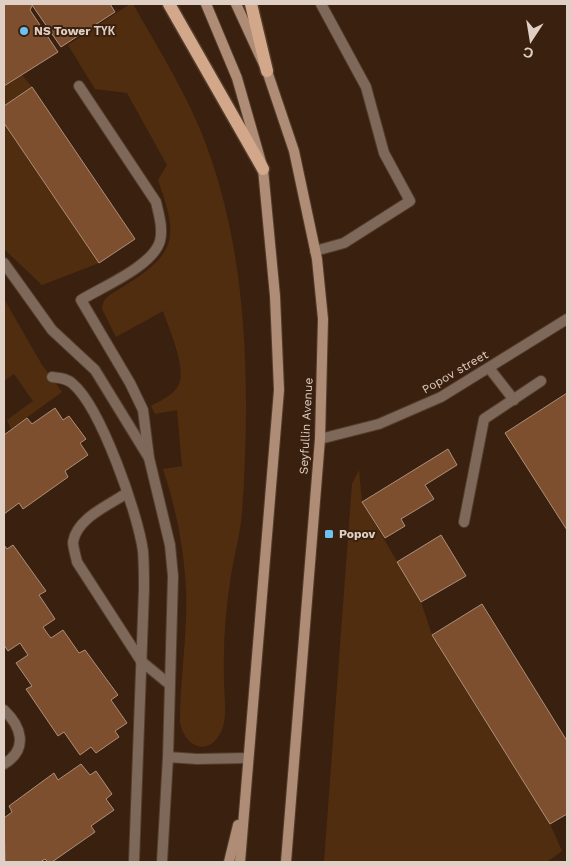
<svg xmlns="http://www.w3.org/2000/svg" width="571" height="866" font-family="'Work Sans',sans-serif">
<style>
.green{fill:#512d10}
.building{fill:#7d4f2e;stroke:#ad8f7a}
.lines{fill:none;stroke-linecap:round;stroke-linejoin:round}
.service-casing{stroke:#543d2c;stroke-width:12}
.minor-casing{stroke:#543d2c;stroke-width:12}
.tertiary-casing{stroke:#543d2c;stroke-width:12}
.secondary-casing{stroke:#543d2c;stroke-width:12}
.primary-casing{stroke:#543d2c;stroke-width:15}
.service{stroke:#7d685a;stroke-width:10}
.minor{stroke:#7d685a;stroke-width:10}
.tertiary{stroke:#7d685a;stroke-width:10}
.secondary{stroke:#ae8c75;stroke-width:10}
.primary{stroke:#d3a88a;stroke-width:12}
.poi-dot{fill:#6dc2f3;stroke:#3a210f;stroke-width:2}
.labels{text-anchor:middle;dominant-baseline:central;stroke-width:4;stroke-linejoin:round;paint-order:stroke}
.poi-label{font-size:12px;font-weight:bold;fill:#dfcfc4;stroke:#3a210f;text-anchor:start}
.street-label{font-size:12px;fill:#dfcfc4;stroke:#3a210f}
</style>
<rect width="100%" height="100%" fill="#3a210f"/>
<g class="green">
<path d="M 130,4 L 133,4 C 160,52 191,100 209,153 C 249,264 250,396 242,513 C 240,536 233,559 230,582 C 225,614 223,647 224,680 C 224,696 228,717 221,732 C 208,758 184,746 180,722 C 180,678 188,633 186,589 C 184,548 176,508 163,469 L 182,466 L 177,410 L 155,414 L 151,406 C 160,401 171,396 177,388 C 189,372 169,329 163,311 L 116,337 L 102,309 C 103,298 109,295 118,290 C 174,255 181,243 158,180 L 167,165 L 127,93 L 95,89 L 68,45 Z"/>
<polygon points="22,75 32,87 4,106 4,86"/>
<polygon points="4,123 99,263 42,285 4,249"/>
<polygon points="4,299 42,365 62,392 11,429 7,420 33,401 14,374 4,381"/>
<polygon points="359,470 362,502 421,602 432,635 550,824 562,851 547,862 324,862 352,484"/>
</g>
<g class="building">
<polygon points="4,4 33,4 30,10 58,52 4,86"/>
<polygon points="34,4 110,4 115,12 61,47 32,5"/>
<polygon points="32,87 135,239 99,263 4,123 4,106"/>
<polygon points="567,393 567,530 505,433"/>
<polygon points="55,408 63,420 69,416 86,439 80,443 88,455 65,471 68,477 23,509 19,503 4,514 4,435 27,418 32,424"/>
<polygon points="448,449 457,465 425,485 434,499 401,519 405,526 385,538 362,502"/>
<polygon points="441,535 466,576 421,602 397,562"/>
<polygon points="4,545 7,549 13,545 46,591 39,595 55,619 43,627 47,633 51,638 63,630 79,653 85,650 118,695 111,700 127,723 115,731 119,737 96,753 91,747 80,755 64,732 58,736 26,689 32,686 16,663 28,655 20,643 8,651 4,645"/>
<polygon points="482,604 567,741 567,814 550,824 432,635"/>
<polygon points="81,764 90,775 96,771 112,794 106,799 114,810 91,826 95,832 52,862 48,862 45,859 40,862 5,862 4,818 12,812 9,806 54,773 58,780"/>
</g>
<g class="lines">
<g class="service-casing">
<g id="service">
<path d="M 79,86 L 156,202 C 159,215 163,228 160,241 C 153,266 102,287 81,300 L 130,383 L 143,410 L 149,458"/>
<polyline points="315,251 344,243 410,201 384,153 366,87 321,4"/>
<polyline points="489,368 514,400"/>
<path d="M 52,377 C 59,378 67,378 73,384 C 101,408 138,514 143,551 C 144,563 144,577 144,589 L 134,862"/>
<path d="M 127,493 C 109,505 77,518 73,542 C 73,548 76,556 77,562 L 141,661 L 169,684"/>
<polyline points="464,522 484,419 541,381"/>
<path d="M 4,710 C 21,726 29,749 4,764"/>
</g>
</g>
<g class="minor-casing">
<g id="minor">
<polyline points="4,263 52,330 95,370 149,458 170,545 173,576 168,757"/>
<polyline points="162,862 168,757 197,759 248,758"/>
</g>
</g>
<g class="tertiary-casing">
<polyline id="tertiary" points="320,439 379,424 441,397 567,319"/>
</g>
<g class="secondary-casing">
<g id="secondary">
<polyline points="206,4 237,78 263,169 275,296 279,390 240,862"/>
<polyline points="236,4 267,71 294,151 317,259 323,319 320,439 286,862"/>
<polyline points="229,862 238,825"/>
</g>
</g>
<g class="primary-casing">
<g id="primary">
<polyline points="169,4 263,169"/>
<polyline points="251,4 267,71"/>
</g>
</g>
<use href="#service" class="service"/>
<use href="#minor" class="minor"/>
<use href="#tertiary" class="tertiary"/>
<use href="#secondary" class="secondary"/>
<use href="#primary" class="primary"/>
</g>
<g class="poi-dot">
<circle cx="24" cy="31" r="5"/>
<rect x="324" y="529" width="10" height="10" rx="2.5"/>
</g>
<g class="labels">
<g class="poi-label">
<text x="34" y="31">NS Tower ТҮК</text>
<text x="339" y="534">Popov</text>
</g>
<g class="street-label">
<text transform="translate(455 372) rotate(-30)">Popov street</text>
<text transform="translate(306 426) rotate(-87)">Seyfullin Avenue</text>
</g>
</g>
<rect width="571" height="866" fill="none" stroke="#dfcfc4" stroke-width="10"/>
<g transform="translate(531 40) rotate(192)" stroke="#3a210f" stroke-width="4" paint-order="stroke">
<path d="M0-4L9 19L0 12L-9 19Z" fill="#dfcfc4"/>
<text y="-8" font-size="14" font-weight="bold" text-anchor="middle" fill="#dfcfc4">С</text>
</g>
</svg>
